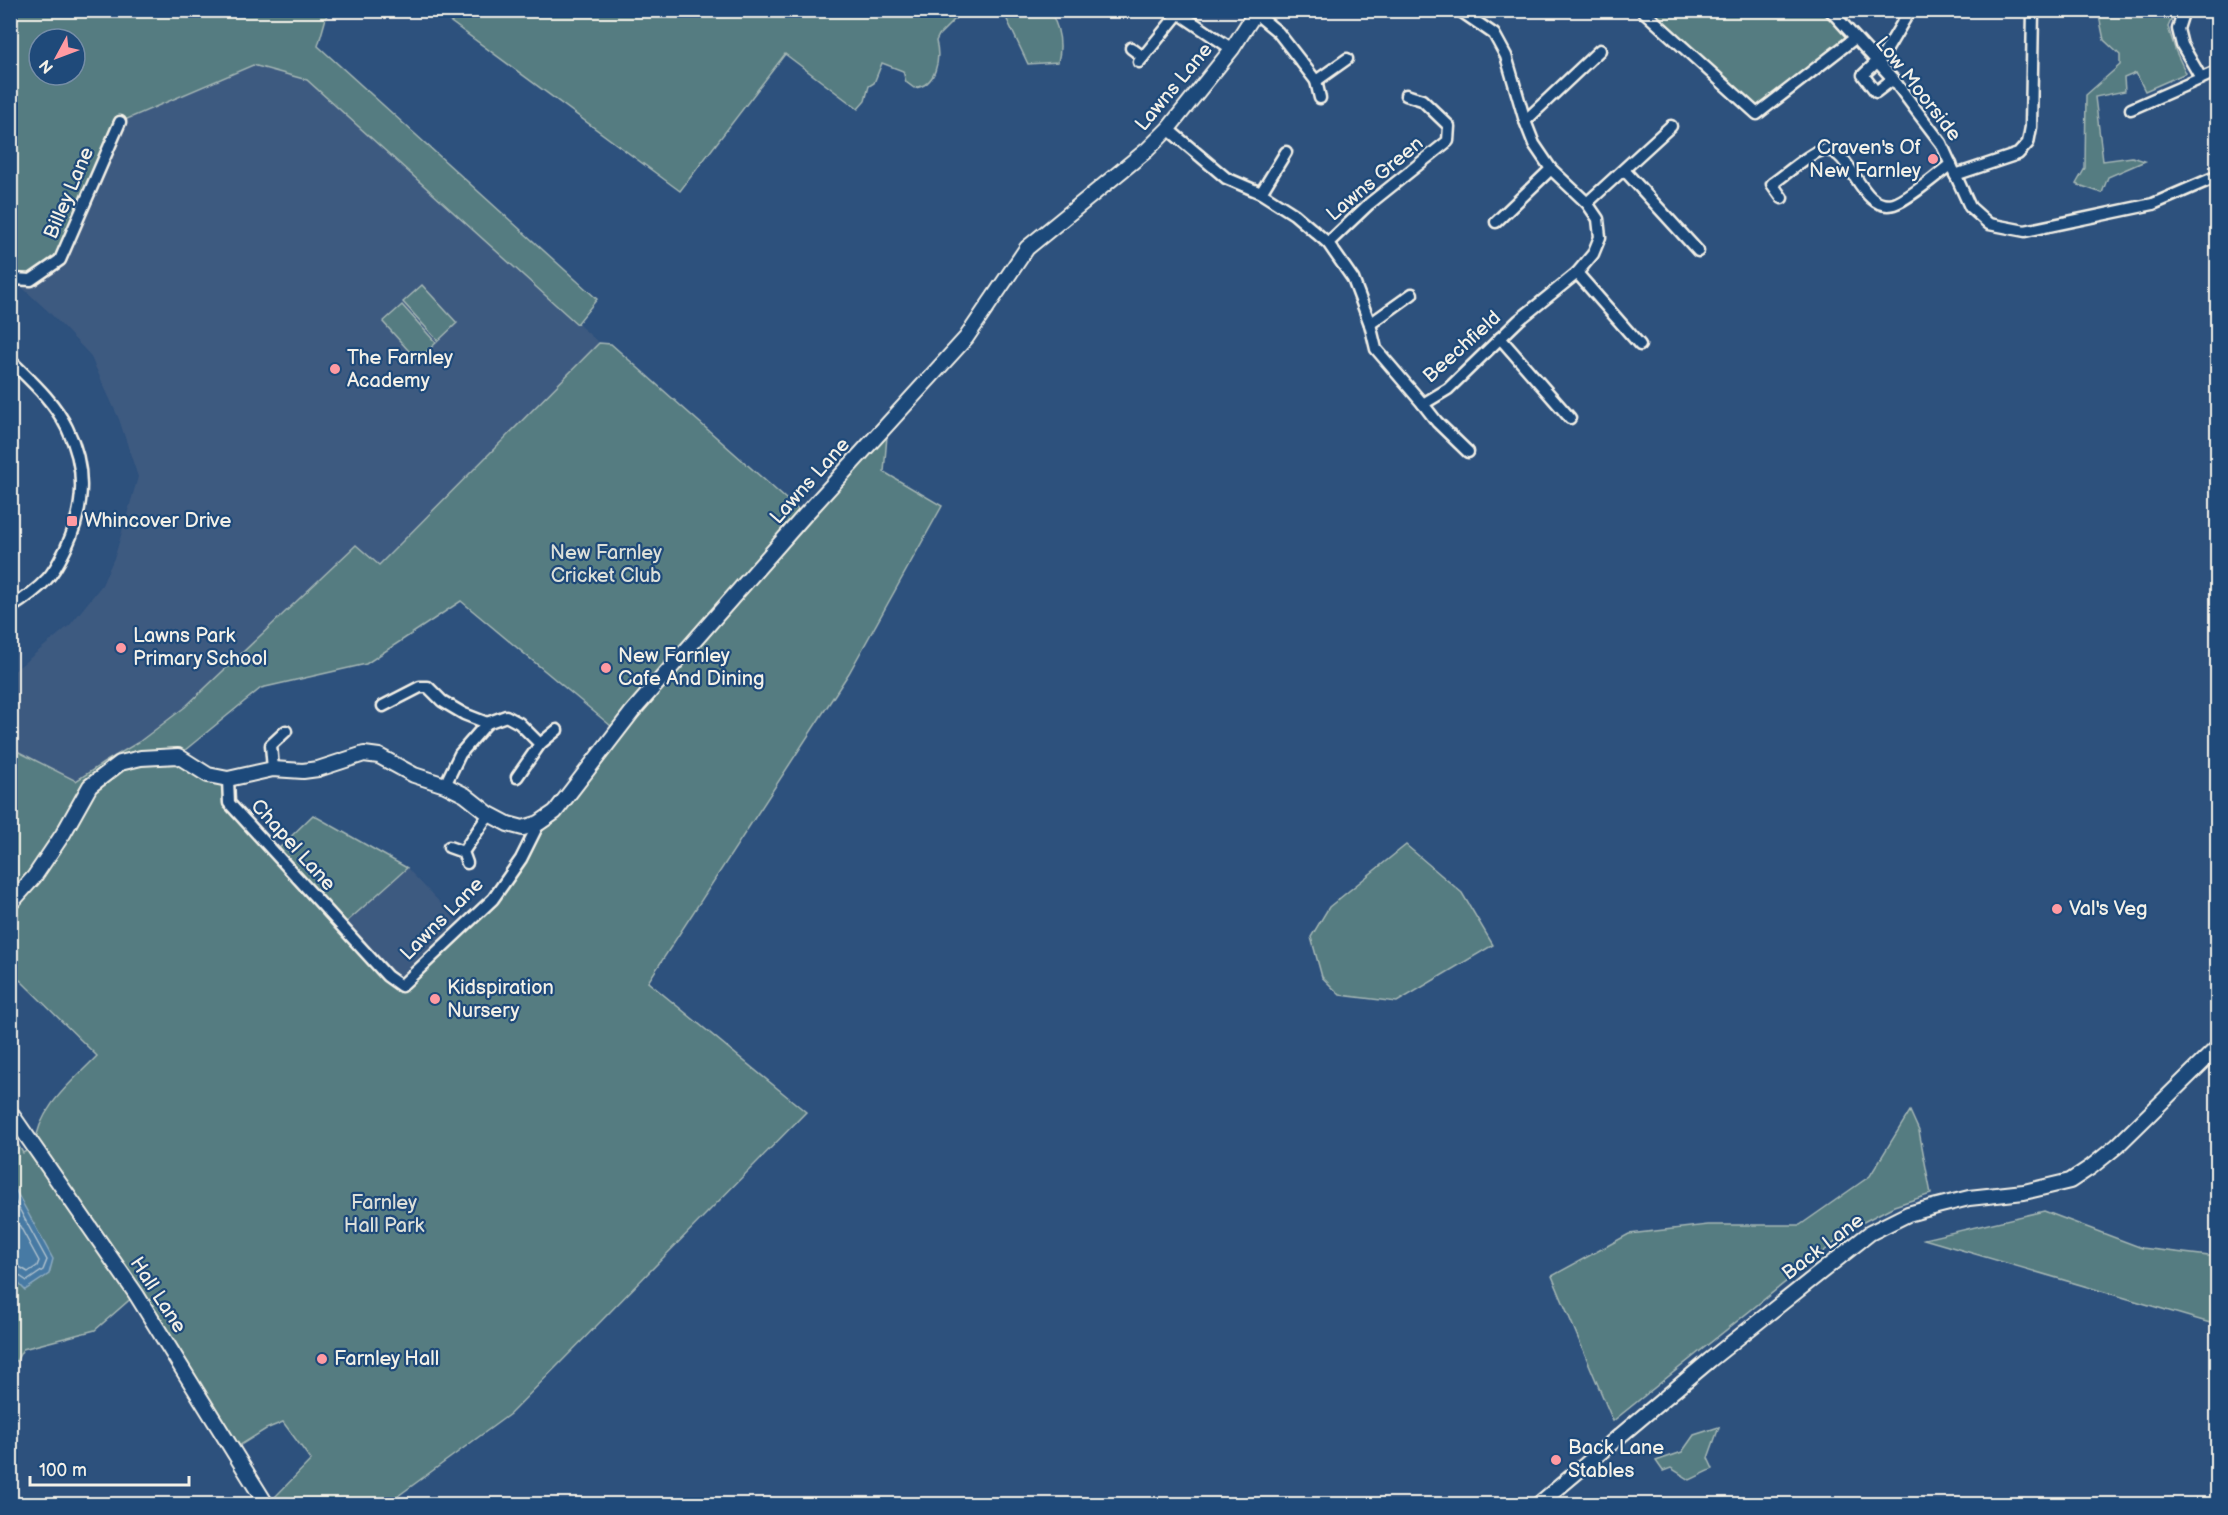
<svg xmlns="http://www.w3.org/2000/svg" width="2228" height="1515" font-family="'Balsamiq Sans',sans-serif">
<style>
.built{fill:#3e5a80}
.green{fill:#557b81;stroke:#a4b6b4;stroke-width:1.5;fill-rule:evenodd}
.water{fill:#477aa4;stroke:#8caabf;stroke-width:1.5}
.lines{fill:none;stroke-linecap:round;stroke-linejoin:round}
.shore{stroke:#afc1cd;stroke-width:1.5}
.street-casing{stroke:#f4f1e8;stroke-width:15}
.secondary-casing{stroke:#f4f1e8;stroke-width:18}
.street{stroke:#1f4a7a;stroke-width:10}
.secondary{stroke:#1f4a7a;stroke-width:14}
.poi-dot{fill:#ff9aa2;stroke:#1f4a7a;stroke-width:2}
.labels{text-anchor:middle;dominant-baseline:central;stroke-width:4.5;stroke-linejoin:round;paint-order:stroke}
.street-label{font-size:20px;fill:#f4f1e8;stroke:#1f4a7a}
.poi-label{font-size:20px;fill:#f4f1e8;stroke:#1f4a7a;text-anchor:start}
.park-label{font-size:20px;fill:#dcdfd9;stroke:#1f4a7a}
</style>
<rect width="100%" height="100%" fill="#2d517d"/>
<filter id="ink" filterUnits="userSpaceOnUse"><feTurbulence type="fractalNoise" baseFrequency=".0167" numOctaves="2"/><feDisplacementMap in="SourceGraphic" scale="12" xChannelSelector="R" yChannelSelector="G"/><feConvolveMatrix kernelMatrix="1 2 1 2 8 2 1 2 1" color-interpolation-filters="sRGB"/></filter>
<g filter="url(#ink)">
<g class="built">
<polygon points="253,65 307,80 599,343 378,565 356,545 184,707 139,742 105,762 76,781 11,748 10,679 13,672 70,625 102,585 115,556 138,477 119,419 90,355 49,312 13,279 120,122"/>
<polygon points="407,868 463,927 401,986 341,927"/>
</g>
<g class="green">
<path d="M 10,11 L 328,11 L 318,46 L 597,299 L 577,324 L 307,80 L 253,65 L 120,122 L 60,260 L 31,280 L 11,279 ZM 39,39 L 75,39 L 75,75 L 39,75 Z"/>
<path d="M 436,11 L 963,10 L 963,11 L 939,35 L 936,41 C 941,60 936,86 914,88 L 906,82 L 903,71 L 882,63 L 874,83 L 869,86 L 865,101 L 858,109 L 785,54 L 680,191 Z"/>
<path d="M 1003,11 L 1050,11 C 1059,27 1063,43 1058,62 L 1028,64 Z"/>
<polygon points="1642,11 1830,11 1855,38 1757,114"/>
<polygon points="2098,11 2175,11 2168,27 2176,52 2186,73 2145,91 2136,73 2124,78 2125,91 2095,97 2103,161 2132,157 2145,161 2108,177 2102,193 2076,184 2085,168 2086,95 2120,65 2120,55 2104,40"/>
<polygon points="422,285 457,323 438,341 403,302"/>
<polygon points="402,305 436,343 417,360 383,322"/>
<path d="M 599,343 L 611,344 L 804,515 L 888,424 L 884,472 L 942,506 L 849,673 L 648,982 L 806,1112 L 510,1414 L 387,1504 L 276,1504 L 273,1499 L 311,1460 L 283,1422 L 266,1429 L 239,1446 L 142,1289 L 95,1330 L 23,1349 L 11,1370 L 11,1133 L 23,1153 L 35,1146 C 38,1108 72,1082 97,1056 L 20,980 L 11,989 L 11,748 L 76,781 L 105,762 L 139,742 L 185,707 L 356,545 L 379,565 ZM 461,601 L 617,731 L 528,842 L 493,899 L 401,986 L 341,927 L 407,868 L 313,815 L 274,853 L 229,803 L 228,779 L 179,755 L 261,688 L 366,664 Z"/>
<polygon points="1406,845 1462,893 1493,945 1397,1002 1340,995 1322,977 1311,937 1329,907"/>
<polygon points="1910,1111 1919,1131 1931,1194 1894,1206 1854,1227 1613,1421 1552,1276 1629,1234 1708,1225 1800,1225 1870,1176"/>
<polygon points="2044,1211 2142,1248 2217,1257 2217,1325 1924,1239"/>
<polygon points="1719,1427 1708,1458 1713,1469 1690,1480 1671,1468 1663,1471 1656,1461 1682,1452 1694,1435"/>
</g>
<polygon class="water" points="10,1180 53,1259 49,1274 25,1290 11,1276"/>
<g class="lines">
<g class="shore">
<polyline points="10,1192 47,1260 43,1270 27,1281 15,1273 10,1272"/>
<polyline points="10,1208 39,1261 37,1266 28,1272 18,1266 10,1265"/>
</g>
<g class="street-casing">
<g id="street">
<polyline points="1174,10 1232,49"/>
<polyline points="1642,10 1757,114 1855,38"/>
<polyline points="1830,10 1893,79 1919,114 1941,143 1970,207 1989,224 2025,231 2153,204 2218,176"/>
<polyline points="2184,10 2178,29 2182,45 2201,78"/>
<polyline points="1255,13 1278,32 1316,81 1347,59"/>
<polyline points="1131,48 1143,57"/>
<polyline points="1139,62 1178,14"/>
<polyline points="1893,79 1876,92 1863,75 1883,56 1910,10"/>
<polyline points="1316,81 1320,98"/>
<polyline points="2131,109 2218,71"/>
<polyline points="1525,121 1600,50"/>
<polyline points="1168,129 1226,178 1261,193 1294,214 1328,243 1353,279 1370,324 1376,349 1423,404 1448,389 1519,320 1577,273 1593,254 1600,237 1598,219 1587,203 1551,169 1534,144 1525,121 1506,56 1494,34 1459,10"/>
<polyline points="1624,170 1698,251"/>
<polyline points="1955,175 2018,154 2028,143 2031,127 2033,10"/>
<polyline points="1261,193 1286,152"/>
<path d="M 1782,198 L 1772,184 C 1784,176 1805,157 1817,152 C 1852,137 1857,214 1894,204 C 1908,200 1938,174 1951,164"/>
<polyline points="1587,203 1671,126"/>
<polyline points="1496,222 1551,169"/>
<polyline points="1328,243 1369,204 1448,141 1449,126 1422,100 1406,95"/>
<polyline points="1577,273 1640,345"/>
<polyline points="10,281 13,279 31,280 60,260 120,122"/>
<polyline points="1370,324 1412,294"/>
<polyline points="1500,338 1570,418"/>
<path d="M 10,360 C 31,381 54,401 67,428 C 87,468 85,507 66,548 C 61,558 55,571 47,579 C 36,591 23,600 10,608"/>
<polyline points="1423,404 1437,422 1468,452"/>
<polyline points="383,706 420,687 428,687 442,701 464,714 487,723 460,754 445,785"/>
<polyline points="487,723 506,716 519,723 540,744 517,777"/>
<polyline points="540,744 557,730"/>
<polyline points="273,769 271,745 286,731"/>
<polyline points="228,779 229,803 387,976 401,986 493,899 521,859 539,823"/>
<polyline points="449,847 463,852"/>
<polyline points="467,863 463,852 489,814"/>
</g>
</g>
<g class="secondary-casing">
<g id="secondary">
<polyline points="10,904 34,877 63,834 90,786 120,763 141,758 178,756 208,775 228,779 273,769 303,771 318,769 364,754 379,756 414,775 445,785 465,795 489,814 508,824 523,828 539,823 555,812 632,712 804,516 966,338 1027,248 1147,150 1168,129 1232,49 1257,10"/>
<polyline points="10,1112 136,1294 266,1504"/>
<polyline points="1539,1504 1710,1360 1870,1233 1908,1214 1937,1206 1969,1198 2024,1192 2070,1181 2091,1167 2117,1146 2218,1047"/>
</g>
</g>
<use href="#street" class="street"/>
<use href="#secondary" class="secondary"/>
</g>
</g>
<g class="poi-dot">
<circle cx="1933" cy="159" r="6"/>
<circle cx="335" cy="369" r="6"/>
<rect x="66" y="515" width="12" height="12" rx="3"/>
<circle cx="121" cy="648" r="6"/>
<circle cx="606" cy="668" r="6"/>
<circle cx="2057" cy="909" r="6"/>
<circle cx="435" cy="999" r="6"/>
<circle cx="322" cy="1359" r="6"/>
<circle cx="1556" cy="1460" r="6"/>
</g>
<g class="labels">
<g class="street-label">
<text transform="translate(1174 87) rotate(-50)">Lawns Lane</text>
<text transform="translate(1918 89) rotate(52)">Low Moorside</text>
<text transform="translate(1375 179) rotate(-40)">Lawns Green</text>
<text transform="translate(69 193) rotate(-67)">Billey Lane</text>
<text transform="translate(1462 347) rotate(-42)">Beechfield</text>
<text transform="translate(810 481) rotate(-48)">Lawns Lane</text>
<text transform="translate(293 845) rotate(48)">Chapel Lane</text>
<text transform="translate(442 919) rotate(-45)">Lawns Lane</text>
<text transform="translate(1823 1247) rotate(-37)">Back Lane</text>
<text transform="translate(158 1295) rotate(57)">Hall Lane</text>
</g>
<g class="poi-label">
<text x="1921" y="148" text-anchor="end">Craven's Of<tspan x="1921" dy="23">New Farnley</tspan></text>
<text x="347" y="358">The Farnley<tspan x="347" dy="23">Academy</tspan></text>
<text x="84" y="521">Whincover Drive</text>
<text x="133" y="636">Lawns Park<tspan x="133" dy="23">Primary School</tspan></text>
<text x="618" y="656">New Farnley<tspan x="618" dy="23">Cafe And Dining</tspan></text>
<text x="2069" y="909">Val's Veg</text>
<text x="447" y="988">Kidspiration<tspan x="447" dy="23">Nursery</tspan></text>
<text x="334" y="1359">Farnley Hall</text>
<text x="1568" y="1448">Back Lane<tspan x="1568" dy="23">Stables</tspan></text>
</g>
<g class="park-label">
<text x="606" y="553">New Farnley<tspan x="606" dy="23">Cricket Club</tspan></text>
<text x="384" y="1203">Farnley<tspan x="384" dy="23">Hall Park</tspan></text>
</g>
</g>
<rect width="2228" height="1515" fill="none" stroke="#1f4a7a" stroke-width="36"/>
<rect x="18" y="18" width="2192" height="1479" fill="none" stroke="#f4f1e8" stroke-width="2" filter="url(#ink)"/>
<g transform="translate(57 57) rotate(229)"><circle r="28" fill="#1f4a7a" stroke="#748da6" stroke-width="1.5"/>
<path d="M0-4.5L10 22L0 15L-10 22Z" fill="#ff9aa2"/>
<text y="-9" font-size="16" font-weight="bold" text-anchor="middle" fill="#f4f1e8">N</text>
</g>
<path d="M30 1476v9h159v-9" fill="none" stroke="#f4f1e8" stroke-width="3"/>
<text x="39" y="1476" font-size="18" fill="#f4f1e8" stroke="#1f4a7a" stroke-width="4.5" paint-order="stroke">100 m</text>
</svg>
